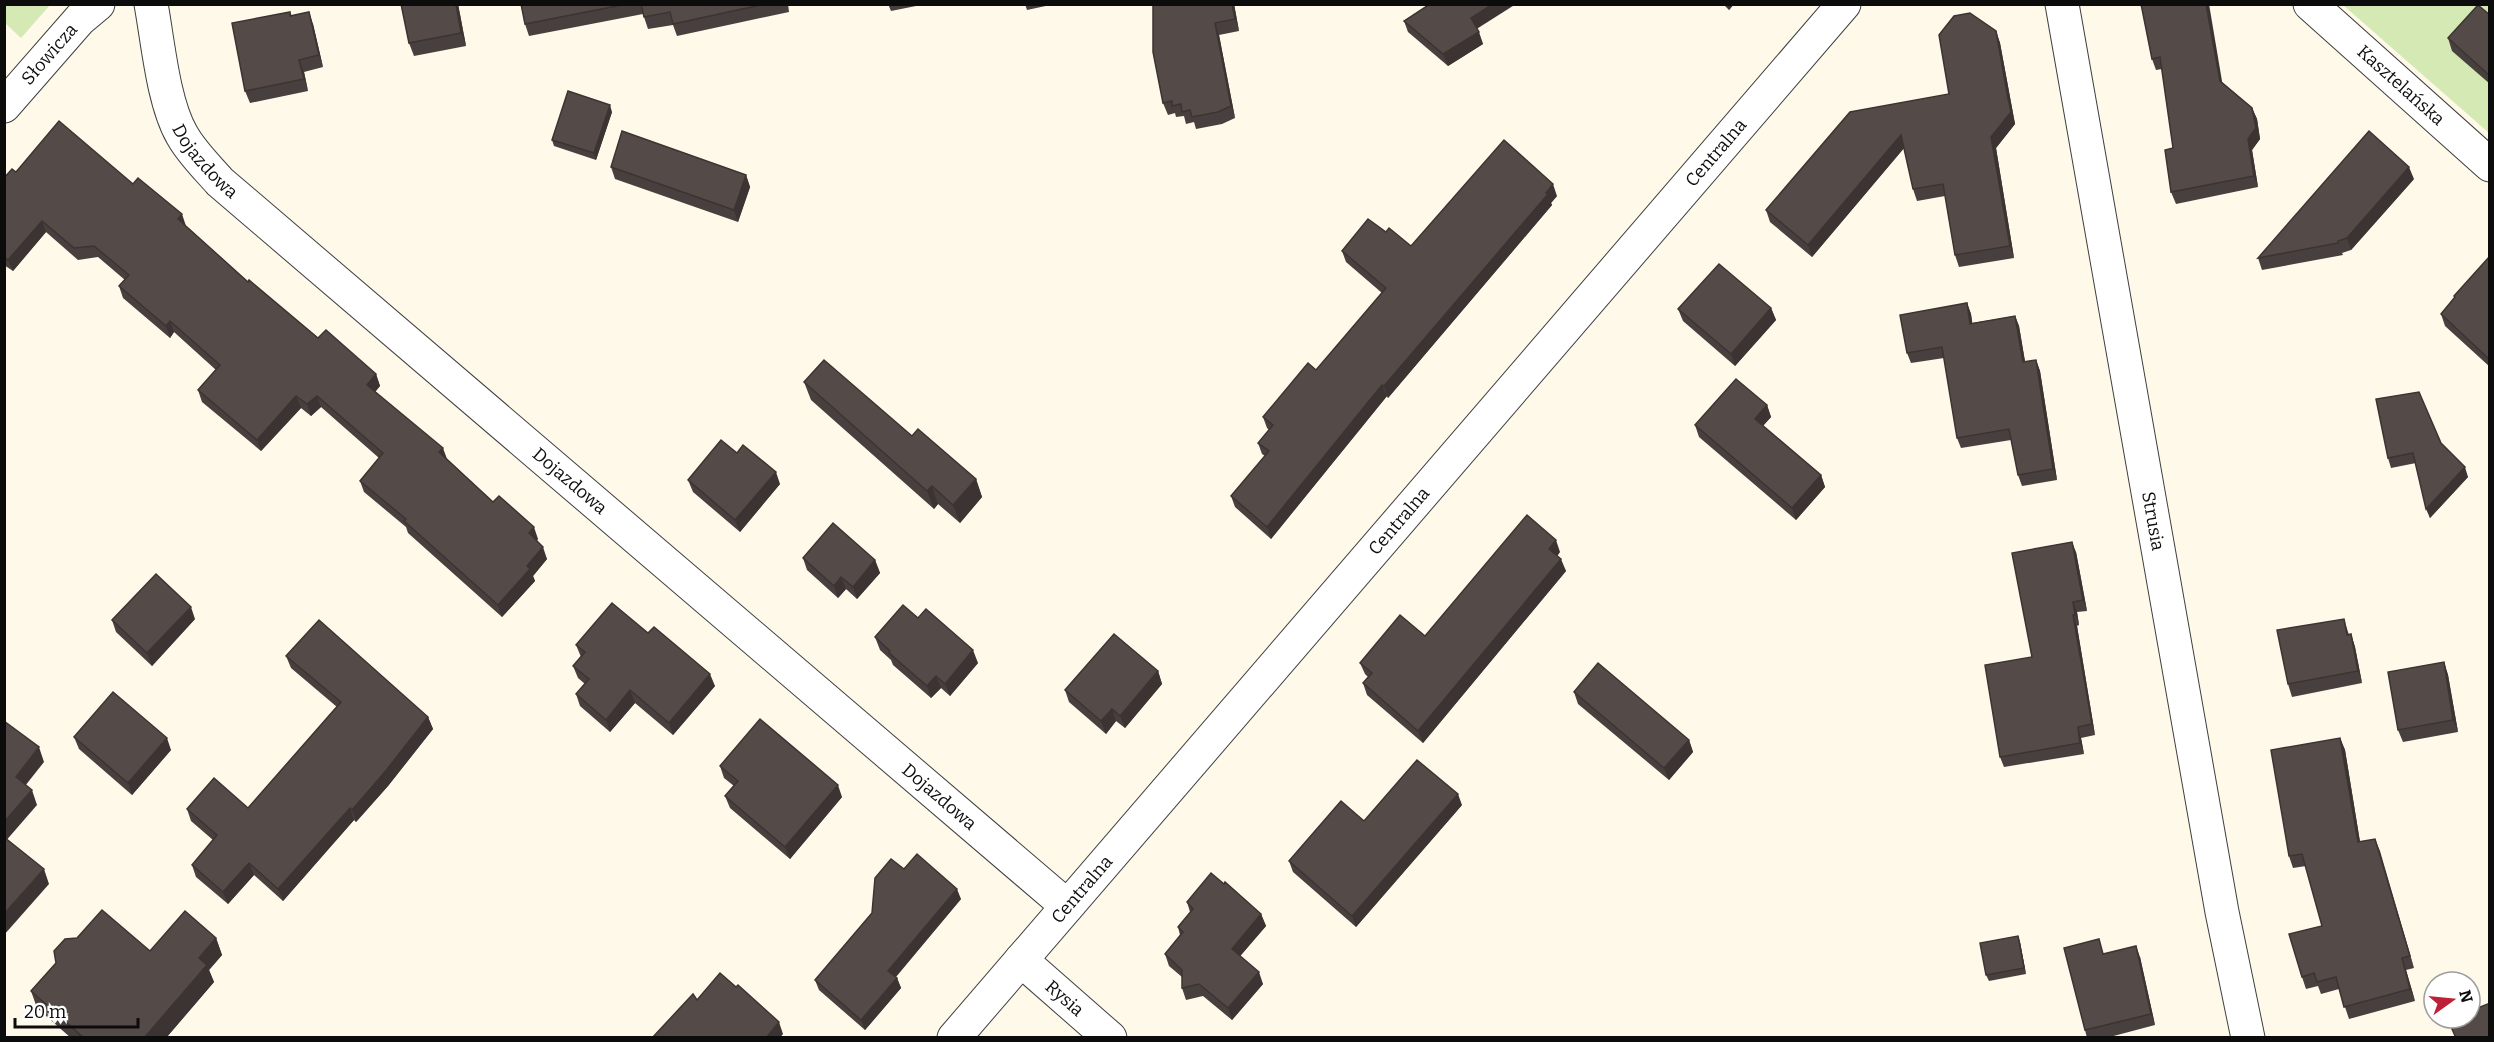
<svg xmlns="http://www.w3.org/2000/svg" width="2494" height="1042" font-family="Bitter,serif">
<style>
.green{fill:#d5e9b4}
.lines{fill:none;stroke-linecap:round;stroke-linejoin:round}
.minor-casing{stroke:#3f3f3f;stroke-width:35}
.minor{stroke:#fff;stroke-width:33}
.wall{fill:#48403e}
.shaded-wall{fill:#3b3432}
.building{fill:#544b48;stroke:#3b3432;stroke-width:1.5}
.labels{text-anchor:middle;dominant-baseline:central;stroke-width:6;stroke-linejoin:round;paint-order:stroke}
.street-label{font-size:18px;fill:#0c0c0c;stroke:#fff}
</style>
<rect width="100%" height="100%" fill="#fff9ea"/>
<g class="green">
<polygon points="5,4 50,4 50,5 21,38 5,23"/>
<polygon points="2343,5 2489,5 2489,133"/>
</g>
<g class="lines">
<g class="minor-casing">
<g id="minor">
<path id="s1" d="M 151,4 C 158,42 163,102 182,135 C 192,153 207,167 220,182 L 1067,906"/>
<path id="s2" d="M 2062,4 L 2222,912 L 2248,1038"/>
<path id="s3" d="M 2310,4 L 2490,165"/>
<path id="s4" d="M 4,106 L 80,19 L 98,4"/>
<path id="s5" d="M 1021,960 L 1110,1038"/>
<path id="s6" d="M 954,1038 L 1844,4"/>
</g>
</g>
<use href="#minor" class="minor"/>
</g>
<g class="wall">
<polygon points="401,4 458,4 466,46 414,56 409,43"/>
<polygon points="521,4 788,4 789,12 677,36 673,25 648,29 643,14 529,36 525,24"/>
<polygon points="888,4 926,4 891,11"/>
<polygon points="1025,4 1055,4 1027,10"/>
<polygon points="1234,4 1239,31 1219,35 1235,118 1222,124 1196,129 1194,122 1186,124 1184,116 1176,117 1175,113 1168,115 1163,103 1153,52"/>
<polygon points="1723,4 1734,4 1729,10"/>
<polygon points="2141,4 2223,83 2252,108 2257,119 2260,139 2252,150 2258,187 2176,204 2171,192 2173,148 2162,69 2156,70 2152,59"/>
<polygon points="290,12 292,16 313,24 323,67 304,72 308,91 250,103 245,91"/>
<polygon points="2489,15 2490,15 2490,84 2452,51 2448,38"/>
<polygon points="1404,21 1477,29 1483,44 1448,66 1408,32"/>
<polygon points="1996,31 2000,43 2015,124 1996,148 2014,258 1959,267 1955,255 1945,196 1917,201 1913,189 1904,148 1812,257 1770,222 1766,210 1949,94"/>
<polygon points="612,112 596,160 554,146 552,140"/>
<polygon points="611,167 746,175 750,187 738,222 615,179"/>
<polygon points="16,172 133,184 186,226 248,282 318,338 376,374 380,386 375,391 493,502 538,539 536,541 547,559 533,576 535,581 502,617 408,533 406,527 364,492 360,481 379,458 321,407 311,416 301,408 261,451 202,402 198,390 216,370 174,332 170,338 123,298 119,286 125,280 98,257 78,260 46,232 13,271 4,265 4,178"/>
<polygon points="2414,179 2351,250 2342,253 2343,255 2262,270 2258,258"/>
<polygon points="1557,196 1551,203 1552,205 1388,398 1387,396 1271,539 1235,507 1231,496 1265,456 1262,454 1258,443 1269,430 1267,428 1263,417 1316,370 1382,293 1346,262 1342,251 1386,232 1411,246"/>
<polygon points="2490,256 2490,367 2445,326 2441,314 2455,298 2454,296"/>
<polygon points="1967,303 1971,314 1972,323 2015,316 2019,326 2025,362 2036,360 2040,371 2057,480 2022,486 2018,475 2011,440 1961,448 1957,438 1944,358 1911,363 1907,353"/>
<polygon points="1771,308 1776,320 1735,366 1683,321 1678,309"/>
<polygon points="804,382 912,436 976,479 982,497 960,523 938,504 934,509 811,400"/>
<polygon points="1767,405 1771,417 1763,426 1821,475 1825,487 1796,520 1699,437 1695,425"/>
<polygon points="2441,443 2468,477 2430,518 2416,463 2391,468 2388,458"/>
<polygon points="737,453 780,484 740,532 693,492 688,480"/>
<polygon points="1560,552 1557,556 1566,571 1423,743 1367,695 1363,683 1368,677 1365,674 1360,663 1425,636"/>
<polygon points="2076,552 2087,611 2077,612 2079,625 2077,626 2095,735 2081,738 2084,754 2004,767 2000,757 2032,657"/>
<polygon points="803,558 875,560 880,573 857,599 846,589 838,598 807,570"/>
<polygon points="918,618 978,663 950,696 941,688 931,698 893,665 891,660 880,650 875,637"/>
<polygon points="195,619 152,666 116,632 112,620"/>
<polygon points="2344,619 2349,635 2351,634 2355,647 2362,683 2292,697 2288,684"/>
<polygon points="648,633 715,686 673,735 635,703 610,732 580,706 576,694 585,684 578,678 573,666 581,657 576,645"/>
<polygon points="286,656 428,717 433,729 388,786 356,822 354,820 283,901 254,875 228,904 196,877 192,865 213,840 191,821 187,809 248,808 337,707 291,668"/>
<polygon points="2444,662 2448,675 2458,732 2403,742 2398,730"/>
<polygon points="1158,671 1162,684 1125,728 1116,721 1106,734 1069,702 1065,690"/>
<polygon points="1574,692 1689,740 1693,752 1669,780 1578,704"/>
<polygon points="74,737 171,750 132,795 79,749"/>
<polygon points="2340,738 2345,750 2360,842 2375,839 2414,968 2406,970 2415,1001 2349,1019 2339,989 2321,994 2318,986 2306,989 2302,977 2322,926 2306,866 2293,868 2289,856"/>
<polygon points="720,766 842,797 790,859 730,808 725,796 734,786 724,778"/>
<polygon points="1462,805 1356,927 1293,872 1289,861 1364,821"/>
<polygon points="904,869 961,899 896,977 897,978 901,988 865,1030 819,990 815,980 872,913"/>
<polygon points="1224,884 1261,914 1266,926 1240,956 1263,984 1232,1020 1203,996 1186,1000 1182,988 1182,977 1169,966 1165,954 1180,935 1178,927 1190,912 1187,902"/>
<polygon points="2018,936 2020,942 2026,974 1989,981 1986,975"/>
<polygon points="216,938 222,955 209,970 214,982 166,1038 71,1038 37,1008 31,991 150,951"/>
<polygon points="2104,954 2140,957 2155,1025 2106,1038 2087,1038 2085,1030"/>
</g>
<g class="shaded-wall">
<polygon points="456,4 458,4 466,46 461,33"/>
<polygon points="1232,4 1234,4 1239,31 1235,19"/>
<polygon points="1493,4 1516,4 1475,30 1471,18"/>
<polygon points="1727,4 1734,4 1729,10"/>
<polygon points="2206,4 2209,4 2224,93 2220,81"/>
<polygon points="309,12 313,24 323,67 319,55"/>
<polygon points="1215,23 1219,35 1235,118 1231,106"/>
<polygon points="1996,31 2000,43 2015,124 1996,148 2014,258 2010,246 1991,137"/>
<polygon points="1479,32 1483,44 1448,66 1443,54"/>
<polygon points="299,60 304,72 308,91 304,79"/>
<polygon points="610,105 612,112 596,160 594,153"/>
<polygon points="2252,108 2257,119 2260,139 2252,150 2258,187 2254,176 2248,139"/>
<polygon points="1901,135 1905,147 1812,257 1808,245"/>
<polygon points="2409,167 2414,179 2351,250 2347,238"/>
<polygon points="746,175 750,187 738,222 734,210"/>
<polygon points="1553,184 1557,196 1551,203 1552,205 1388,398 1384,386"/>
<polygon points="182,214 186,226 178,219"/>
<polygon points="42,221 46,232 13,271 8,260"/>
<polygon points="1967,303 1971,314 1974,334 1970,324"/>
<polygon points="1771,308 1776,320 1735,366 1731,354"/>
<polygon points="2015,316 2019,326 2027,373 2023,362"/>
<polygon points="170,321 174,332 170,338 166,326"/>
<polygon points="2036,360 2040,371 2057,480 2053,469"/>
<polygon points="376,374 380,386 372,396 367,385"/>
<polygon points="1382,385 1387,396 1271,539 1267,527"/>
<polygon points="296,396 301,408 261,451 257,440"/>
<polygon points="317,396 321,407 311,416 307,404"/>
<polygon points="1767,405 1771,417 1759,430 1755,419"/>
<polygon points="443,448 447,459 443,464 439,452"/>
<polygon points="2465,467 2468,477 2430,518 2426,509"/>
<polygon points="776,472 780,484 740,532 735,520"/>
<polygon points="1821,475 1825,487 1796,520 1792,508"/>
<polygon points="976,479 982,497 960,523 953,505"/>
<polygon points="932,486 938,504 934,509 927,491"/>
<polygon points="534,527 538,539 533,545 529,533"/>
<polygon points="1556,540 1560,552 1554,560 1549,549"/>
<polygon points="2072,542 2076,552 2087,611 2083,600"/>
<polygon points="543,547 547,559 533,576 535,581 502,617 498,605 527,566"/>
<polygon points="1561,559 1566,571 1423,743 1418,731"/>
<polygon points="875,560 880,573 857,599 853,587"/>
<polygon points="841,577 846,589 838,598 834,586"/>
<polygon points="2073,602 2077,612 2079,625 2075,615"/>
<polygon points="191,607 195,619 152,666 147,653"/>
<polygon points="2073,615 2077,626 2095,735 2092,724"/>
<polygon points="2351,634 2355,647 2362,683 2358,671"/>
<polygon points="973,650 978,663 950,696 945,684"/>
<polygon points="2444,662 2448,675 2458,732 2453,720"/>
<polygon points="1158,671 1162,684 1125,728 1120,716"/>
<polygon points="710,674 715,686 673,735 669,723"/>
<polygon points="936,676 941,688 931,698 927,686"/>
<polygon points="630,690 635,703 610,732 606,720"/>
<polygon points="1112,709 1116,721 1106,734 1101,721"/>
<polygon points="428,717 433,729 388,786 356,822 352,810"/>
<polygon points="2078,727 2081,738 2084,754 2080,743"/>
<polygon points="167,738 171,750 132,795 128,783"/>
<polygon points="2340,738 2345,750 2362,854 2358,842"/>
<polygon points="1689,740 1693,752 1669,780 1664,768"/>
<polygon points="39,747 44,762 21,791 16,777"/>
<polygon points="838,785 842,797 790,859 785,847"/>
<polygon points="32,790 37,805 4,843 4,822"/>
<polygon points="1458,794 1462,805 1356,927 1352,916"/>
<polygon points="350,808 354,820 283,901 278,889"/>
<polygon points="2375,839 2380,851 2414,968 2410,956"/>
<polygon points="249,863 254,875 228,904 223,892"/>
<polygon points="44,869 49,884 4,935 4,914"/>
<polygon points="957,889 961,899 892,981 888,971"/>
<polygon points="1261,914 1266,926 1236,961 1232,949"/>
<polygon points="2018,936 2020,942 2026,974 2024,968"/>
<polygon points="216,938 222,955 209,970 214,982 166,1038 144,1038 199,958"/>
<polygon points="2136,946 2140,957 2155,1025 2151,1014"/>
<polygon points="2402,958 2406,970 2415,1001 2410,989"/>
<polygon points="1259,972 1263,984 1232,1020 1228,1008"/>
<polygon points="897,978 901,988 865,1030 861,1020"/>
<polygon points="779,1022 783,1034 780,1038 766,1038"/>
</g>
<g class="building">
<polygon points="401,4 456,4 461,33 409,43"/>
<polygon points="521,4 627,4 525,24"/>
<polygon points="641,4 765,4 673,24 670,12 644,17"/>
<polygon points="1153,4 1232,4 1235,19 1215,23 1231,106 1218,112 1192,117 1190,110 1182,112 1181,104 1172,106 1172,101 1163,103 1153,52"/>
<polygon points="1430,4 1493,4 1471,18 1479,32 1443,54 1404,21"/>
<polygon points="2141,4 2206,4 2220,81 2252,108 2256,128 2248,139 2254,176 2171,192 2165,150 2173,148 2160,57 2152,59"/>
<polygon points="2478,5 2490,15 2490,76 2448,38"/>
<polygon points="290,12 290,16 309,12 319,55 299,60 304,79 245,91 232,23"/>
<polygon points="1970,13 1996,31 2008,98 2011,112 1991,137 2010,246 1955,255 1943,184 1913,189 1901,135 1808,245 1766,210 1850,112 1949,94 1939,35 1954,16"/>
<polygon points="568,91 610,105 594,153 552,140"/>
<polygon points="59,121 133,184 138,178 182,214 178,219 248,282 249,280 318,338 326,330 376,374 367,385 443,448 439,452 493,502 499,496 534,527 529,533 543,547 527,566 530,569 498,605 404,521 406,519 360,481 383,453 317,396 307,404 296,396 257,440 198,390 220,365 170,321 166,326 119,286 129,275 94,246 74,248 42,221 8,260 4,257 4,178 12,169 16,172"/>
<polygon points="622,131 746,175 734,210 611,167"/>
<polygon points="2369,131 2409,167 2347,238 2338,241 2338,243 2258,258"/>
<polygon points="1504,140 1553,184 1546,193 1548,194 1384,386 1382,385 1267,527 1231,496 1269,451 1258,443 1273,425 1263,417 1308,363 1316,370 1386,288 1342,251 1368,219 1386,232 1389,228 1411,246"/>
<polygon points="2490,256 2490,360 2441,314 2455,297 2454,296"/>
<polygon points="1719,264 1771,308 1731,354 1678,309"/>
<polygon points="1967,303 1970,324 2015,316 2023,362 2036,360 2053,469 2018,475 2009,429 1957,438 1942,347 1907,353 1900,315"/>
<polygon points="824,360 912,436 918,429 976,479 953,505 932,486 927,491 804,382"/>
<polygon points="1736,379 1767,405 1755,419 1821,475 1792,508 1695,425"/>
<polygon points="2419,392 2441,443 2465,467 2426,509 2413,453 2388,458 2376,399"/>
<polygon points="721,440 737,453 743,445 776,472 735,520 688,480"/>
<polygon points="1527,515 1556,540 1549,549 1561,559 1418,731 1363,683 1372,673 1360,663 1400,615 1425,636"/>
<polygon points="833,523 875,560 853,587 841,577 834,586 803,558"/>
<polygon points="2072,542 2083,600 2073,602 2075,615 2073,615 2092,724 2078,727 2080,743 2000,757 1985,665 2032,657 2012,553"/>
<polygon points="156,574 191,607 147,653 112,620"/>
<polygon points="612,603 648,633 654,627 710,674 669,723 630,690 606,720 576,694 589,679 573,666 585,652 576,645"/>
<polygon points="903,605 918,618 926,609 973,650 945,684 936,676 927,686 889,653 890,651 875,637"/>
<polygon points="2344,619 2347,635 2351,634 2358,671 2288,684 2277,630"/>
<polygon points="319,620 428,717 384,773 352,810 350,808 278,889 249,863 223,892 192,865 217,835 187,809 214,778 248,808 341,702 286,656"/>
<polygon points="1114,634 1158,671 1120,716 1112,709 1101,721 1065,690"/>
<polygon points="2444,662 2453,720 2398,730 2388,672"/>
<polygon points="1598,663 1689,740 1664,768 1574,692"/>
<polygon points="113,692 167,738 128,783 74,737"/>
<polygon points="760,719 838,785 785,847 725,796 738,781 720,766"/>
<polygon points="4,721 39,747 16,777 32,790 4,822"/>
<polygon points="2340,738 2358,842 2375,839 2410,956 2402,958 2410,989 2344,1007 2336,977 2317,982 2314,973 2302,977 2289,934 2322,926 2302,854 2289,856 2271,750"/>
<polygon points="1417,760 1458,794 1352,916 1289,861 1341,801 1364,821"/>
<polygon points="4,837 44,869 4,914"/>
<polygon points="917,854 957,889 888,971 897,978 861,1020 815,980 872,913 875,878 891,859 904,869"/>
<polygon points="1211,873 1224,884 1225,882 1261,914 1232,949 1259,972 1228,1008 1199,984 1182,988 1182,970 1165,954 1183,932 1178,927 1193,909 1187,902"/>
<polygon points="102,910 150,951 185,911 216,938 199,958 207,965 144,1038 84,1038 31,991 56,963 54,951 65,939 77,938"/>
<polygon points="2018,936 2024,968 1986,975 1980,943"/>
<polygon points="2099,939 2103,954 2136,946 2151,1014 2085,1030 2064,948"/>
<polygon points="720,973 736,987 738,985 779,1022 766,1038 652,1038 693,994 697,1000"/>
<polygon points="2490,1003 2490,1038 2456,1038 2448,1020 2452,1018 2470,1018 2470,1011"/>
</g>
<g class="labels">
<g class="street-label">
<text stroke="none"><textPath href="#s4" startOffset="69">Słowicza</textPath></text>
<text stroke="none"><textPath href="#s3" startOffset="122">Kasztelańska</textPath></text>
<text stroke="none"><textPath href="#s6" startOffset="1168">Centralna</textPath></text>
<text stroke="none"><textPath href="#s1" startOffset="170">Dojazdowa</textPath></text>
<text stroke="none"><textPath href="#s1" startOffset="656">Dojazdowa</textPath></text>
<text stroke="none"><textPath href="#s6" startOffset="682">Centralna</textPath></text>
<text stroke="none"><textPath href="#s2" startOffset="525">Strusia</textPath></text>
<text stroke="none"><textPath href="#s1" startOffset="1142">Dojazdowa</textPath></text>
<text stroke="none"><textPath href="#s6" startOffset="196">Centralna</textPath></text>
<text stroke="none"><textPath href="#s5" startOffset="58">Rysia</textPath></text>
</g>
</g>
<rect width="2494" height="1042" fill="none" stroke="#0c0c0c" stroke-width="12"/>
<g transform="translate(2452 1000) rotate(75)"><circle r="28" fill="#ffffff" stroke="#9e9e9e" stroke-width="1.5"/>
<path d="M0-4.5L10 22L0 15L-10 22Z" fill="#be2137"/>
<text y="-9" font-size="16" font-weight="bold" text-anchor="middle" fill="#0c0c0c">N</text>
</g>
<path d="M15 1018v9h123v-9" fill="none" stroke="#0c0c0c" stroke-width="3"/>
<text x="24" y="1018" font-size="18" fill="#0c0c0c" stroke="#ffffff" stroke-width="4.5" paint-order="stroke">20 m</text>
</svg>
